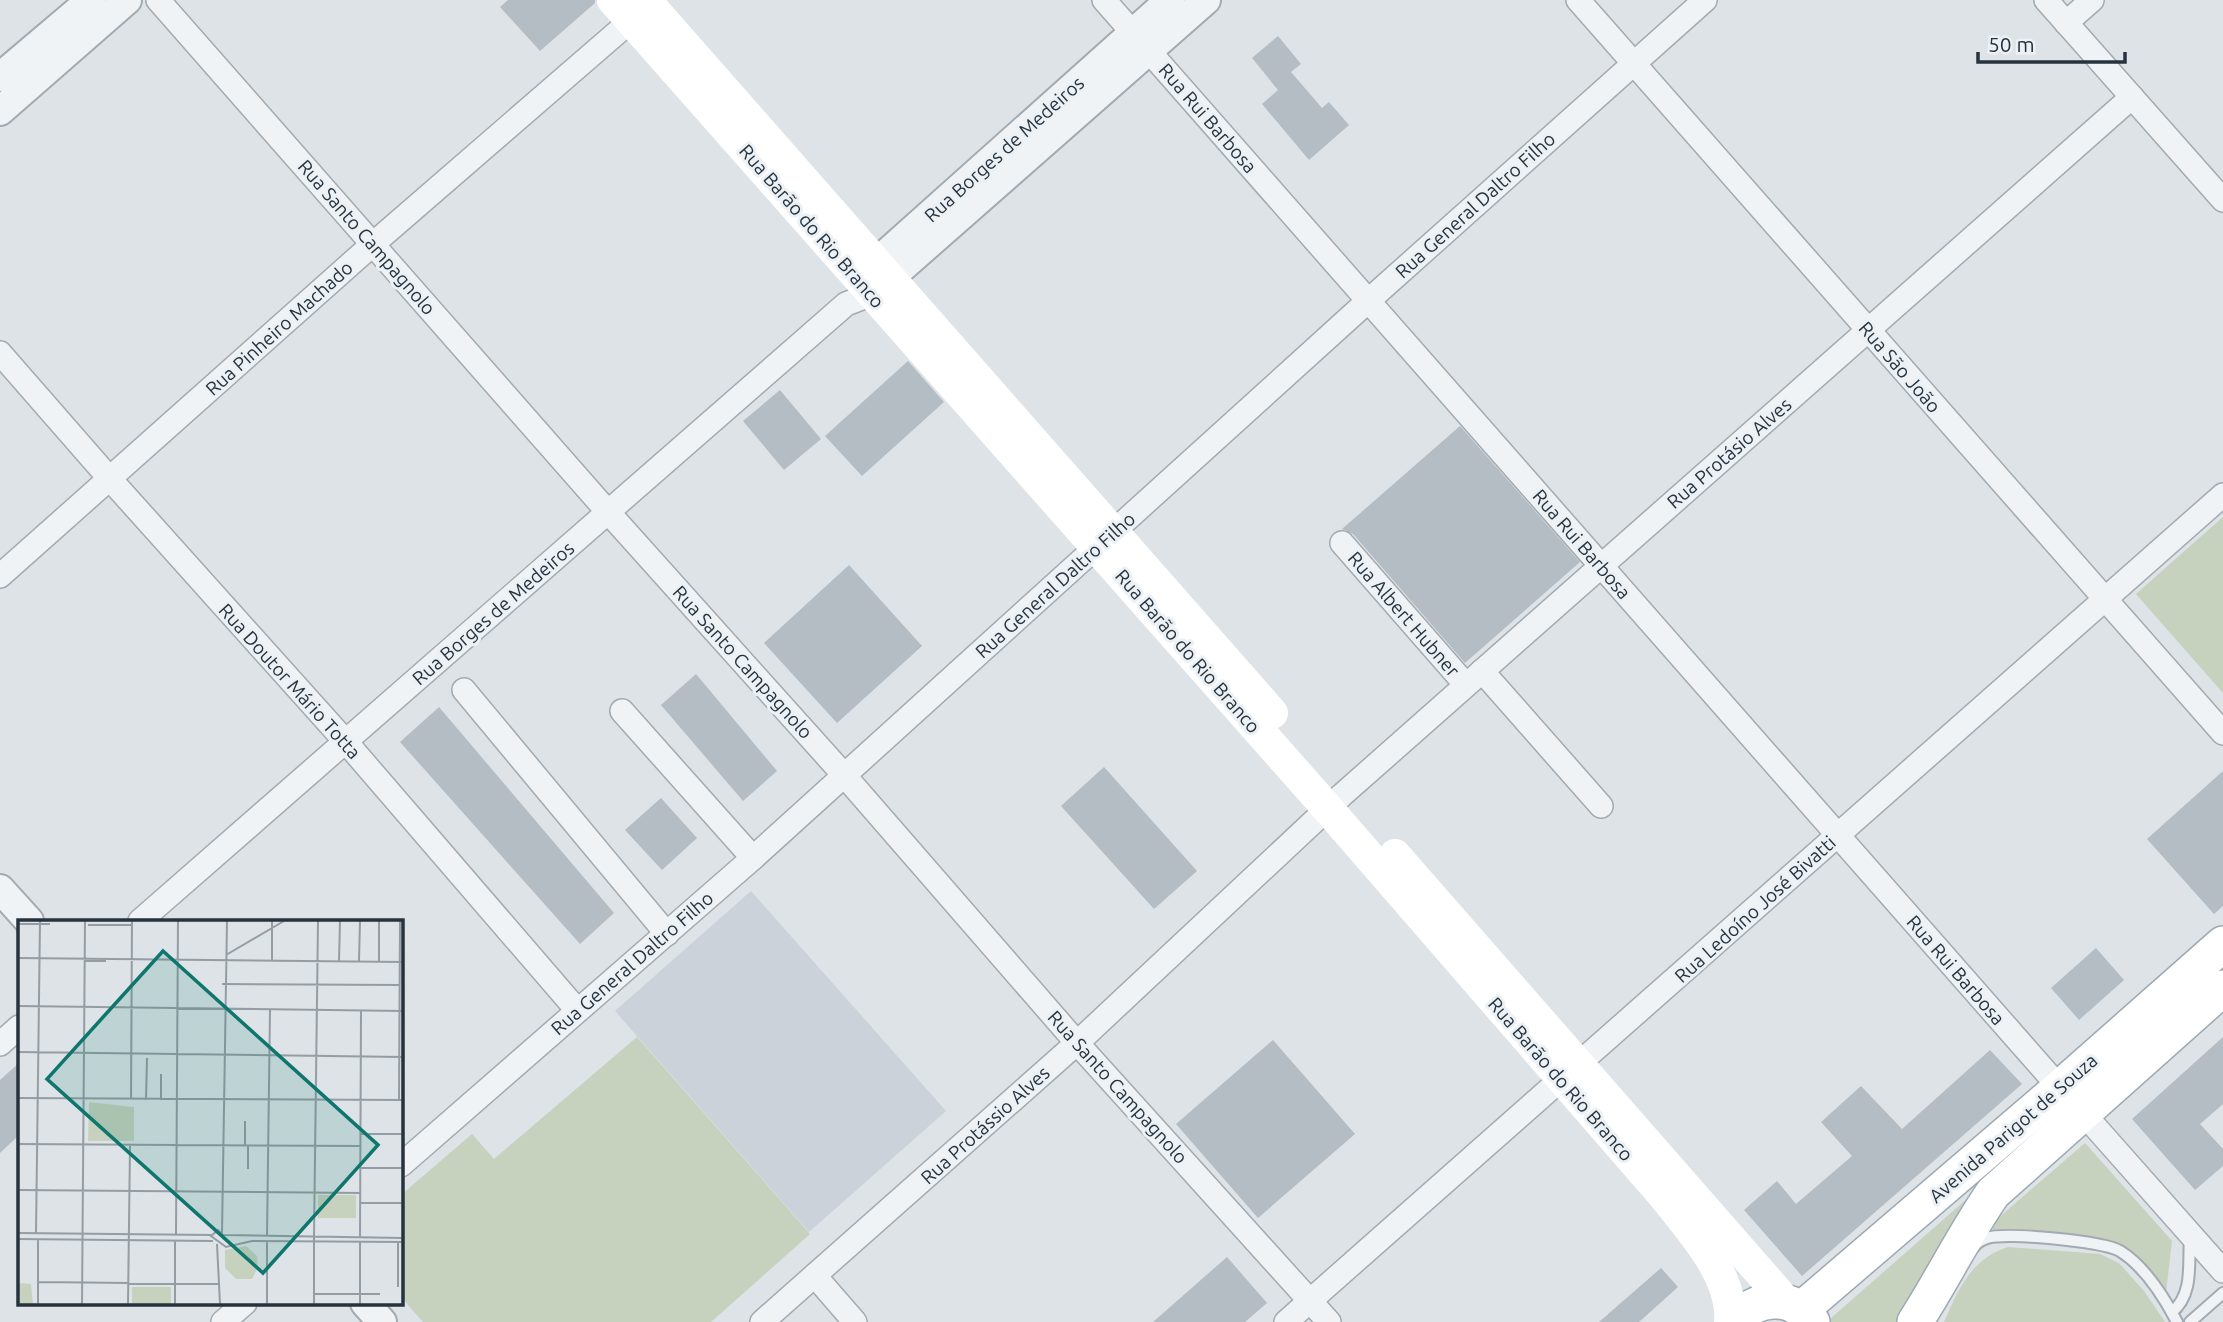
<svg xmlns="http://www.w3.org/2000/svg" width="2223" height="1322" font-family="Ubuntu,sans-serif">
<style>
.built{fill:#cbd2d9}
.green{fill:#c6d1be}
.building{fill:#b4bdc4}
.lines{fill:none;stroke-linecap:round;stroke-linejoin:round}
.service-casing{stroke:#a2abb1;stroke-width:14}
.minor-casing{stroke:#a2abb1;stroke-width:26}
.tertiary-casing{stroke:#a2abb1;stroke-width:32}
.primary-casing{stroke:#9ca9b3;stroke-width:38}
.service{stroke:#f0f3f5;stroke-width:10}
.minor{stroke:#f0f3f5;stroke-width:23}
.tertiary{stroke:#f0f3f5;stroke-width:28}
.secondary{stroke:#fff;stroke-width:32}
.primary{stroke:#fff;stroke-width:35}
.labels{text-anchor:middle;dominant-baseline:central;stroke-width:6;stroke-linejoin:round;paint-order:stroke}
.street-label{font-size:19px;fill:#26333e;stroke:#ecf1f5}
.inset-road{fill:none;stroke:#949da3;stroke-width:2}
.view{fill:#0f766e;fill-opacity:0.15;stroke:#0f766e;stroke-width:3.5}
.inset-edge{fill:none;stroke:#26333e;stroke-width:3.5}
</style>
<rect width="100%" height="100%" fill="#dde3e7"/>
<polygon class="built" points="751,891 946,1111 809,1232 615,1011"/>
<g class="green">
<polygon points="2223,517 2223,693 2136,594"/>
<polygon points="637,1037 810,1234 711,1322 423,1322 401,1297 401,1195 472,1134 494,1159"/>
<polygon points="2085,1143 2172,1241 2165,1301 2121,1252 1990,1236 1997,1219"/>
<polygon points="1993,1176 1904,1322 1831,1322 1830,1319"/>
<path d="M 2008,1247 L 2100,1254 L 2119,1263 L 2144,1291 L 2165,1322 L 1944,1322 C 1959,1288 1971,1259 2008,1247 Z"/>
</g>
<g class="building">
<polygon points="508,0 595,0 595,3 540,51 500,7"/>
<polygon points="1278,36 1301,64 1291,72 1322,108 1329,102 1349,125 1309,160 1262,104 1278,90 1252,58"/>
<polygon points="908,361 944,402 862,476 825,436"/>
<polygon points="780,390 821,439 784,470 743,421"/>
<polygon points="1460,426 1580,562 1465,663 1353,534 1342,529"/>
<polygon points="849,565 922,646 837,723 764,643"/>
<polygon points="696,674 777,771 743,801 661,705"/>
<polygon points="439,707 614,913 580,944 400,742"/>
<polygon points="1104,767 1197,871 1154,909 1061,806"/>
<polygon points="2223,771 2223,906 2214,914 2147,839"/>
<polygon points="661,798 697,838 662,870 625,830"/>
<polygon points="2096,948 2124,980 2079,1020 2051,988"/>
<polygon points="2223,1037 2223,1104 2200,1124 2223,1149 2223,1166 2195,1190 2132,1119"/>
<polygon points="1273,1040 1355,1134 1258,1218 1176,1124"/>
<polygon points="1990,1050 2022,1084 1802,1276 1744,1210 1777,1181 1796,1204 1852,1156 1821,1122 1861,1086 1902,1129"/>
<polygon points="19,1063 19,1135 0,1153 0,1080"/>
<polygon points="1227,1257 1267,1303 1245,1322 1153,1322"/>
<polygon points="1661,1268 1678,1287 1639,1322 1599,1322"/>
</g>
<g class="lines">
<g class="service-casing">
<g id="service">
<path d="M 1974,1247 C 1977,1242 1981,1240 1987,1238 C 2005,1232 2103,1241 2120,1251 C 2144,1266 2164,1297 2177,1322"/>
<path d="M 2172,1312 C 2194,1294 2188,1263 2190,1237"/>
<polyline points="2190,1322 2223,1293"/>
</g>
</g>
<g class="minor-casing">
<g id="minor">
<polyline points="158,0 608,512 844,775 1077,1043 1329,1322"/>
<polyline points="1104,0 2060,1088"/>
<polyline points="1578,0 2223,733"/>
<polyline points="2046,0 2223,200"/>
<polyline points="2066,23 2092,0"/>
<polyline points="0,353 110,479 346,742 577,1010"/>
<polyline points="1342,543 1466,685"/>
<polyline points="0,576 373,244 642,11"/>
<polyline points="1482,671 1601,806"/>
<polyline points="464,690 667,934"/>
<polyline points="622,711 753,858"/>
<polyline points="140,921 846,304 872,294"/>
<polyline points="0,1044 19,1027"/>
<polyline points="2083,1113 2223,1271"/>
<polyline points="401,1165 753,858 1368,301 1705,0"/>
<polyline points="815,1276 855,1322"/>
<polyline points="223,1322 245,1303"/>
<polyline points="762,1322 1077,1043 1342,795 2132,97"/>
<polyline points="1286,1322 2223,495"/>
</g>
</g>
<g class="tertiary-casing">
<g id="tertiary">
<polyline points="0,77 91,0"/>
<polyline points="0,111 127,0"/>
<polyline points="859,278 1170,0"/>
<polyline points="874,292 1206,0"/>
<polyline points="0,889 29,921"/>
<polyline points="365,1303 382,1322"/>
</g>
</g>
<g class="primary-casing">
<g id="primary">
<polyline points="1802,1309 2060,1088 2223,944"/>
<path d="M 1734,1322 C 1755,1296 1793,1292 1812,1322"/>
<path d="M 1915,1322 C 1942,1280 1964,1235 1993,1193 L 2223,988"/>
</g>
</g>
<use href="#service" class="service"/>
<use href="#minor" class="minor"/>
<use href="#tertiary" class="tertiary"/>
<g class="secondary">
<path d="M 613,0 L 1328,809 L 1664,1196 C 1690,1229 1734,1276 1730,1322"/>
<polyline points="645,0 1272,713"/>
<polyline points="1395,855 1786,1302"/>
</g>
<use href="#primary" class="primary"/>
</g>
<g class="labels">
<g class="street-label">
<text transform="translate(1208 118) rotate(49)">Rua Rui Barbosa</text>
<text transform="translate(1004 149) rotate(-42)">Rua Borges de Medeiros</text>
<text transform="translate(1475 205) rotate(-42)">Rua General Daltro Filho</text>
<text transform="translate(812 226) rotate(49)">Rua Barão do Rio Branco</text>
<text transform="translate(367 237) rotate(49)">Rua Santo Campagnolo</text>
<text transform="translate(279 328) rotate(-42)">Rua Pinheiro Machado</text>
<text transform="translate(1900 367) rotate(49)">Rua São João</text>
<text transform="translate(1729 453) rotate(-41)">Rua Protásio Alves</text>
<text transform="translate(1582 544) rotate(49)">Rua Rui Barbosa</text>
<text transform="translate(1055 585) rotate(-42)">Rua General Daltro Filho</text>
<text transform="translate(493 613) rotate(-41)">Rua Borges de Medeiros</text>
<text transform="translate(1404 614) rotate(49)">Rua Albert Hubner</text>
<text transform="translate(1188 651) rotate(49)">Rua Barão do Rio Branco</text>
<text transform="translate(743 662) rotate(48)">Rua Santo Campagnolo</text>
<text transform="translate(290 681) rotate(48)">Rua Doutor Mário Totta</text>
<text transform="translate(1755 909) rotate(-42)">Rua Ledoíno José Bivatti</text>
<text transform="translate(632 963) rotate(-41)">Rua General Daltro Filho</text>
<text transform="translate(1956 970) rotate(49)">Rua Rui Barbosa</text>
<text transform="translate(1561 1079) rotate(49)">Rua Barão do Rio Branco</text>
<text transform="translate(1118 1087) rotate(48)">Rua Santo Campagnolo</text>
<text transform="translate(985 1125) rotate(-42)">Rua Protássio Alves</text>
<text transform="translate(2013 1128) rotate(-41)">Avenida Parigot de Souza</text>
</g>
</g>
<g transform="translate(18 920)">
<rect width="385" height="385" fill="#dde3e7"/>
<path d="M 71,182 L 116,187 L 116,221 L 70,221 ZM 300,275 L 338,275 L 338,298 L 300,298 ZM 228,326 L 239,336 L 240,347 L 234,359 L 218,359 L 207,348 L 207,330 ZM 0,363 L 13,364 L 15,384 L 0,384 ZM 114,367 L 153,367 L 153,384 L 114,384 Z" fill="#c6d1be"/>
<path class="inset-road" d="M 254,1 L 254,40M 0,4 L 32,4M 70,5 L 114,5M 208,35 L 266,1M 0,38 L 385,42M 66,41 L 88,41M 321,41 L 322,1M 341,41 L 342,1M 361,41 L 361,1M 204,64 L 382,65M 0,86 L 385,91M 0,132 L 385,137M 0,178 L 385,180M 113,179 L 114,1M 128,180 L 129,138M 143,180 L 143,154M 381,180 L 382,1M 343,214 L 385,214M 0,224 L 343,226M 227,225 L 227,201M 343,248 L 385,248M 230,249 L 230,225M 0,270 L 343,273M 342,283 L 385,283M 0,313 L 193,315M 18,313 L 22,1M 204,313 L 209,1M 158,315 L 160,1M 249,316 L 252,90M 296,317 L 300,1M 342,317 L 343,91M 385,318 L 205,315 L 200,310 L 193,316 L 208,327 L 234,321 L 385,322M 0,319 L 195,321M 199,324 L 202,384M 20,362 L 202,364M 380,367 L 380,322M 296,374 L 362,374M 20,384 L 20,319M 64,384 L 67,1M 110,384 L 112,226M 157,384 L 157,320M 249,384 L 249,321M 296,384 L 296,317M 342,384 L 342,321"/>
<path class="view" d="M 145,31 L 360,225 L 245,353 L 29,159 Z"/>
<rect width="385" height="385" class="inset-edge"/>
</g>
<path d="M1978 52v10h147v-10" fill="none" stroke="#26333e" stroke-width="3.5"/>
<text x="1988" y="52" font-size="21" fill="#26333e" stroke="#ecf1f5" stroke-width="5" paint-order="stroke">50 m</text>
</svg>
